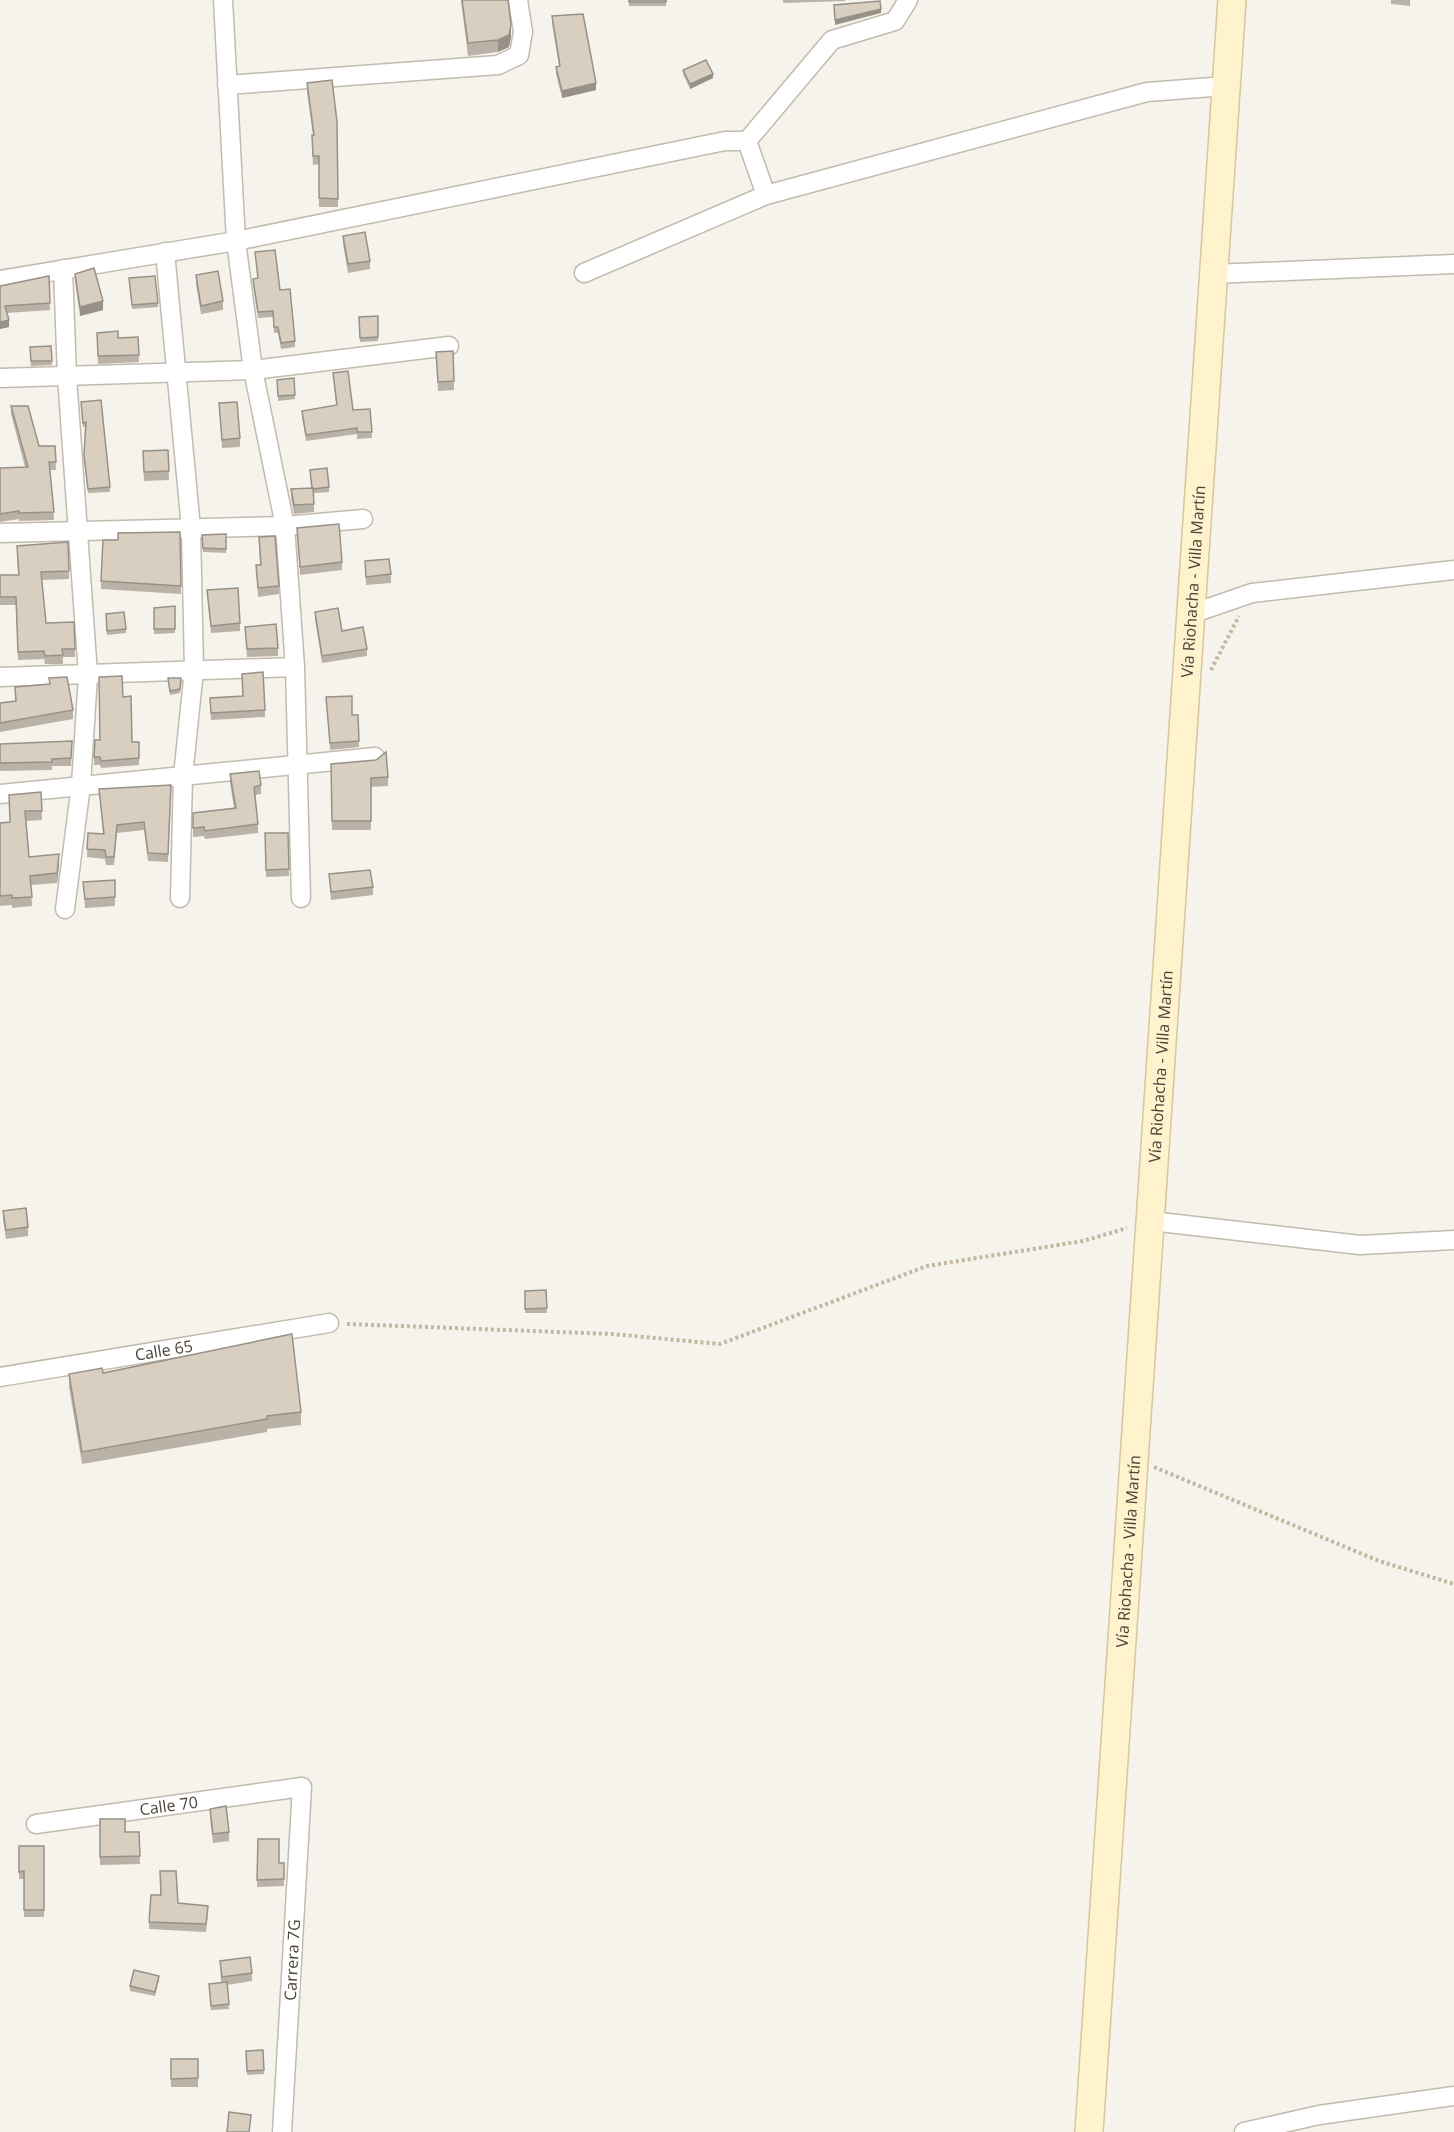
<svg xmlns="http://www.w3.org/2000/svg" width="1454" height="2132" font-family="'Open Sans',sans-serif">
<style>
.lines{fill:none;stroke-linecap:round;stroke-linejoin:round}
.street-casing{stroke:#c2bbae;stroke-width:21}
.secondary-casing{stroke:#d6c79b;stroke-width:30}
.path{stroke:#c4b79f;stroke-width:4;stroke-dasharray:3 3;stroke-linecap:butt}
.street{stroke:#fff;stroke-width:18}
.secondary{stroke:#fff3cd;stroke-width:27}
.wall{fill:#bab2a6}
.shaded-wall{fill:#979187}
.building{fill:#d8cfc1;stroke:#979187;stroke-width:1.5}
.labels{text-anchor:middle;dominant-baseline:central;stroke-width:6;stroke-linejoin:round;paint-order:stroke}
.street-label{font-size:16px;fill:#4b4439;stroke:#fff}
</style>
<rect width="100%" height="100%" fill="#f6f3ec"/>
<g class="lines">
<g class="street-casing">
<g id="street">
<polyline points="223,0 236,241 253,370 285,526 295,667 301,898"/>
<polyline points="227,85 498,65 519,55 523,32 518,0"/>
<polyline points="747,141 832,40 895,21 908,0"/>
<polyline points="747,141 766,195"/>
<polyline points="165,252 191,528 194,670 183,776 180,898"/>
<polyline points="63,269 67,376 88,675 81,785 65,909"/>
<polyline points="584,273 766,195 1147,92 1226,86"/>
<polyline points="1214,274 1454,264"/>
<polyline points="0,280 236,241 725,141 747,141"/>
<polyline points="0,378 253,370 449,346"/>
<polyline points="0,533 285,526 363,519"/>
<polyline points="1191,614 1252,593 1454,570"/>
<polyline points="0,677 295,667"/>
<polyline points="0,794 375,757"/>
<polyline points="1151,1221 1360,1245 1454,1240"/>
<path id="s1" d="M 0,1377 L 329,1323"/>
<path id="s2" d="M 36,1824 L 302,1787 L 282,2132"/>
<polyline points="1244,2132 1319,2115 1454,2096"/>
</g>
</g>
<g class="secondary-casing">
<g id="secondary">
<path id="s3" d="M 1089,2132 L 1232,0"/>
</g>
</g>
<g class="path">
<polyline points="1211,670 1239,616"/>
<polyline points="347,1324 612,1334 720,1344 927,1266 1083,1241 1127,1228"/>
<polyline points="1154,1467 1379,1561 1454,1584"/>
</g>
<use href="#street" class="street"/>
<use href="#secondary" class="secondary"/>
</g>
<g class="wall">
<polygon points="461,0 508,0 511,37 509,47 498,52 468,56"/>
<rect x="629" y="0" width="37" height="6"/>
<polygon points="783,0 845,0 845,1 783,3"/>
<polygon points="1391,0 1410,0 1410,6 1391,4"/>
<polygon points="552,16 596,90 562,98 556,74 556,67 559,66 552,23"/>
<polygon points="683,70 713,78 690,89 683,74"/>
<polygon points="307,83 337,122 338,207 319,207 319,164 313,165 312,144 312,135 313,135 307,92"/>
<polygon points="343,236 370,261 370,269 348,273 343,244"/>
<polygon points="255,252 280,290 295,341 295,347 281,349 278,333 274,333 273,317 258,318 253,285 253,279 258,278"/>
<polygon points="75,274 103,310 80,316 75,282"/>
<polygon points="196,275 223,301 223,310 201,314 196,284"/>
<polygon points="49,276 50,310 7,313 9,327 0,329 0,286"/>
<polygon points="129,278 158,303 158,307 132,309"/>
<polygon points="378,316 378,341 360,342 359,317"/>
<polygon points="97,333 118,338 138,337 139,362 98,364"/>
<polygon points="51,346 52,365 31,366 30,347"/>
<polygon points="453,351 454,390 438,391 436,352"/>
<polygon points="333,373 353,410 370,409 372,438 357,439 357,434 306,441 302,417 302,411 336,405"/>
<polygon points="294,378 295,399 278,401 277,380"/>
<polygon points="219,403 240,438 240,447 222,448"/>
<polygon points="11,406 39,446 55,446 56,470 50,470 54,520 19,521 19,519 0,522 0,468 25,467 11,414"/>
<polygon points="81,406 110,487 110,492 88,493 84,459 86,427 83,427"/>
<polygon points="168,450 169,480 144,481 143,451"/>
<polygon points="310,470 329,487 329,492 314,493 314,512 294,514 291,498 291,489 311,488"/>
<polygon points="297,528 342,562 342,570 300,575"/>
<polygon points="180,532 181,594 101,589 101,581 118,540"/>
<polygon points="226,534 226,553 203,552 202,535"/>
<polygon points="259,537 279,586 279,594 258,597 256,565 260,565"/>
<polygon points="68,542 69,579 41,580 46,623 75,649 75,657 63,657 63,664 45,664 44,659 18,660 16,605 0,605 0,575 18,575 17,546"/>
<polygon points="365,561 391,574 391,583 366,585"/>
<polygon points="207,590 240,623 240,631 211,633"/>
<polygon points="175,606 175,633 154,634 154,608"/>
<polygon points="315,612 367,649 367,656 322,663 315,619"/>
<polygon points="106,614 126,629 126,633 107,635"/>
<polygon points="245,627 278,648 278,656 247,657"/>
<polygon points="263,672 265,717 211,720 210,705 243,696"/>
<polygon points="49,678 73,710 73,719 0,732 0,703 16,701 15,687 49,684"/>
<polygon points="168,678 181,682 180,693 170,695"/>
<polygon points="123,697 132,742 139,758 139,765 101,768 100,765 94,765 94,757 100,740"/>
<polygon points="326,697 352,715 358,715 359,747 330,750"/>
<polygon points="0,744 72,749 71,766 52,766 52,770 0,771"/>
<polygon points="331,764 388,777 388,786 371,787 371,830 332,830"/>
<polygon points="230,774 261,785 261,794 255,795 258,824 258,833 205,839 204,836 193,837 193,813 234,808 230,783"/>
<polygon points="171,785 168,862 148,861 144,830 117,833 114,865 106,865 105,859 87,857 88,833 103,834 99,789"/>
<polygon points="41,792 42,820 26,821 29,857 59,864 57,883 31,885 32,906 12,908 12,905 0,906 0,823 10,822"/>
<polygon points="265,833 288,833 289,876 266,877"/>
<polygon points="329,874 373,887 373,895 331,900"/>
<polygon points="115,880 115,906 85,908 83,882"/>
<polygon points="3,1211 28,1227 28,1236 6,1239 3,1220"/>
<polygon points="546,1290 547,1313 525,1313 525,1291"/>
<polygon points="103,1373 301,1412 301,1425 267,1429 267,1432 82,1464 69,1387 69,1374"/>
<polygon points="210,1809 229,1832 229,1841 213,1843 210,1817"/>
<polygon points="100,1819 125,1832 139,1832 140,1864 100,1865"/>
<polygon points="258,1839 279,1863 284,1863 284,1886 257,1887"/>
<polygon points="19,1846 44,1846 44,1917 24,1917 24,1879 19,1879"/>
<polygon points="160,1871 178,1903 208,1914 206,1932 149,1929 149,1922 161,1895"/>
<polygon points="220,1961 252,1973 252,1981 227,1985 229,2009 211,2010 209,1984 221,1983"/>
<polygon points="159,1980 155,1996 130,1991 130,1986"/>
<polygon points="263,2050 264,2074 247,2075 246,2051"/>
<rect x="171" y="2059" width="27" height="28"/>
</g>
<g class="shaded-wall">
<polygon points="881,9 881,13 835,25 835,20"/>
<polygon points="511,24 511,37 509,47 498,52 498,40"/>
<polygon points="713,74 713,78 690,89 690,84"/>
<polygon points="596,83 596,90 562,98 562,91"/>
<polygon points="103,301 103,310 80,316 80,307"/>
<polygon points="9,320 9,327 0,329 0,322"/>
<polygon points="59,854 59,864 57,883 57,873"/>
</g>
<g class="building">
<polygon points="462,0 508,0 511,24 509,35 498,40 468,43"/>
<rect x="629" y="0" width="37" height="2"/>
<polygon points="880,1 881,9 835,20 834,5"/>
<polygon points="583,14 596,83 562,91 556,67 560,66 552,16"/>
<polygon points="706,60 713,74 690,84 683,70"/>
<polygon points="332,80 337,122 338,199 319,198 319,156 313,156 312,135 314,135 307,83"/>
<polygon points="365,232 370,261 348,264 343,236"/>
<polygon points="275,250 280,290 290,289 295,341 281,343 278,327 274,327 273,311 258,312 253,279 258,278 255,252"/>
<polygon points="94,268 103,301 80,307 75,274"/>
<polygon points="218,271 223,301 201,306 196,275"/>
<polygon points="49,276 50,303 5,306 9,320 0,322 0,286"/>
<polygon points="155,276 158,303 132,305 129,278"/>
<polygon points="378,316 378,337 360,338 359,317"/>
<polygon points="118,331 118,338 138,337 139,355 98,356 97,333"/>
<polygon points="51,346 52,361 31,361 30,347"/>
<polygon points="453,351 454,381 438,382 436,352"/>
<polygon points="348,371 353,410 370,409 372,432 357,432 357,428 306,435 302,411 337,405 333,373"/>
<polygon points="294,378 295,395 278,396 277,380"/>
<polygon points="101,400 110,487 88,489 84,455 86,422 83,423 81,402"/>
<polygon points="237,402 240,438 222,440 219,403"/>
<polygon points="11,406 28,406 39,446 55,446 56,462 49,462 54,512 19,513 19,511 0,514 0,468 28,467"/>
<polygon points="168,450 169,471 144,472 143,451"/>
<polygon points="327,468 329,487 313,489 313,488 312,488 310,470"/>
<polygon points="313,488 314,504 294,505 291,489"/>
<polygon points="339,524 342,562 300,567 297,528"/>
<polygon points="180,532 181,586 101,581 103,540 118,540 118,533"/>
<polygon points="226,534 226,549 203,548 202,535"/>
<polygon points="275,536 279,586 258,588 256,565 261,565 259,537"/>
<polygon points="68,542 69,571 41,572 46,623 74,622 75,649 62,649 63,655 45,656 44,651 18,652 16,597 0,597 0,575 19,575 17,546"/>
<polygon points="389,559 391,574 366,577 365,561"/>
<polygon points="238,588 240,623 211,626 207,590"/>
<polygon points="175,606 175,629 154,629 154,608"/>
<polygon points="338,608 342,631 363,627 367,649 322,656 315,612"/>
<polygon points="124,612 126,629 107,631 106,614"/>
<polygon points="276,624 278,648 247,649 245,627"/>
<polygon points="263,672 265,710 211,713 210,698 243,696 242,674"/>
<polygon points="122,676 123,697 131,696 132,742 139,742 139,758 101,761 100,757 94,757 95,740 100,740 99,677"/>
<polygon points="67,677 73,710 0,723 0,703 16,701 15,687 50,684 49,678"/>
<polygon points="168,678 181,678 180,689 170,691"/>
<polygon points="352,696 352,715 358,715 359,741 330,743 326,697"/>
<polygon points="72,741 71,758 52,759 52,762 0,763 0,744"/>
<polygon points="386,752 388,777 371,778 371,821 332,821 331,764 376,760"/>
<polygon points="259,771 261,785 254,787 258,824 205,831 204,827 193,828 193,813 236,808 230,774"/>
<polygon points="171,785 168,854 148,853 144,822 117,825 114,857 106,857 105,850 87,849 88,833 104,834 99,789"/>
<polygon points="41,792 42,811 25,811 29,857 59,854 57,873 30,876 32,897 12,898 12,895 0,896 0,823 10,822 9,795"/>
<polygon points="265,833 288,833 289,869 266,870"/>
<polygon points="370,870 373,887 331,892 329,874"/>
<polygon points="115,880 115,897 85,899 83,882"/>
<polygon points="26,1208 28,1227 6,1230 3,1211"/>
<polygon points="546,1290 547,1308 525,1309 525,1291"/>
<polygon points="292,1334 301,1412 267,1416 267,1419 82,1452 69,1374 102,1368 103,1373"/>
<polygon points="226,1806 229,1832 213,1834 210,1809"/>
<polygon points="100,1819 125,1819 125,1832 139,1832 140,1856 100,1857"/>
<polygon points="258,1839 279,1839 279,1863 284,1863 284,1879 257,1880"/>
<polygon points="19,1846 44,1846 44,1910 24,1910 24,1871 19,1872"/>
<polygon points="160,1871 176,1871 178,1903 208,1906 206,1924 149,1922 151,1895 161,1895"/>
<polygon points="250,1957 252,1973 222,1977 220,1961"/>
<polygon points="134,1970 159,1976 155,1992 130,1986"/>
<polygon points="227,1982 229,2004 211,2006 209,1984"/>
<polygon points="263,2050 264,2070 247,2071 246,2051"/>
<polygon points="171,2059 198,2059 198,2078 171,2079"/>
<polygon points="229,2112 251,2115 249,2132 227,2132"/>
</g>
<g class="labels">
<g class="street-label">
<text stroke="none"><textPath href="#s3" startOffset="1554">Vía Riohacha - Villa Martín</textPath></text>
<text stroke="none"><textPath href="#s3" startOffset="1068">Vía Riohacha - Villa Martín</textPath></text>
<text stroke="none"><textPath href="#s1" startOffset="166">Calle 65</textPath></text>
<text stroke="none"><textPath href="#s3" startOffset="582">Vía Riohacha - Villa Martín</textPath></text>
<text stroke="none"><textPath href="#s2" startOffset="134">Calle 70</textPath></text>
<text transform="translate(292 1960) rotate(-87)">Carrera 7G</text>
</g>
</g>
</svg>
